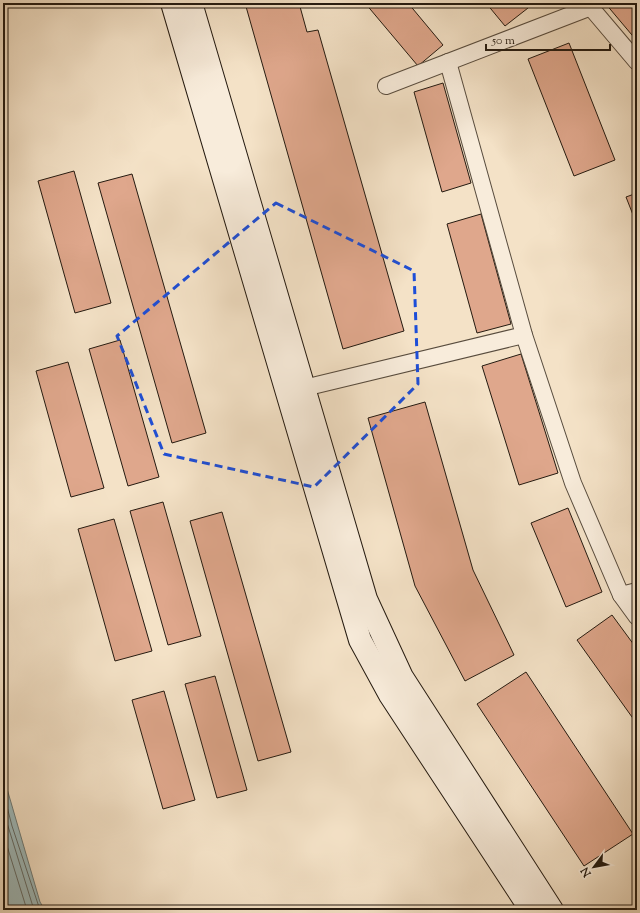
<svg xmlns="http://www.w3.org/2000/svg" width="640" height="913" font-family="'Sorts Mill Goudy',serif">
<style>
.water{fill:#9fbcbe;stroke:#6e7b78}
.lines{fill:none;stroke-linecap:round;stroke-linejoin:round}
.shore{stroke:#626b67;stroke-width:1}
.building{fill:#dfa78c;stroke:#241a10}
.street-casing{stroke:#584c3e;stroke-width:18}
.secondary-casing{stroke:#241a10;stroke-width:24}
.street{stroke:#f8ecdb;stroke-width:16}
.secondary{stroke:#f8ecdb;stroke-width:22}
.marked{fill:none;stroke:#1d4ed8;stroke-width:3;stroke-dasharray:8 5;stroke-linejoin:round}
</style>
<rect width="100%" height="100%" fill="#f4e2c7"/>
<filter id="stains"><feTurbulence type="fractalNoise" baseFrequency=".005" numOctaves="4"/><feColorMatrix values="0 0 0 0 .2 0 0 0 0 .09 0 0 0 0 .02 0 0 0 .5 -.17"/></filter>
<radialGradient id="worn" r=".72"><stop offset=".6" stop-color="#630" stop-opacity="0"/><stop offset="1" stop-color="#630" stop-opacity=".3"/></radialGradient>
<polygon class="water" points="3,775 40,902 45,910 3,910"/>
<g class="lines">
<g class="shore">
<polyline points="3,791 12,826 40,910"/>
<polyline points="3,810 34,910"/>
<polyline points="3,833 27,910"/>
</g>
</g>
<g class="building">
<polygon points="245,3 299,3 307,32 318,30 404,331 343,349"/>
<polygon points="365,3 408,3 443,45 418,66"/>
<polygon points="486,3 524,3 528,8 505,26"/>
<polygon points="605,3 637,3 637,41"/>
<polygon points="569,43 615,160 574,176 528,59"/>
<polygon points="443,83 471,183 442,192 414,92"/>
<polygon points="74,171 111,303 75,313 38,181"/>
<polygon points="132,174 206,433 172,443 98,183"/>
<polygon points="637,193 637,225 626,197"/>
<polygon points="481,214 511,324 477,333 447,224"/>
<polygon points="120,340 159,477 128,486 89,349"/>
<polygon points="521,354 558,473 519,485 482,366"/>
<polygon points="68,362 104,488 71,497 36,371"/>
<polygon points="425,402 473,570 514,655 465,681 415,586 368,418"/>
<polygon points="163,502 201,636 168,645 130,511"/>
<polygon points="568,508 602,592 566,607 531,523"/>
<polygon points="222,512 291,752 258,761 190,521"/>
<polygon points="114,519 152,651 115,661 78,529"/>
<polygon points="612,615 637,649 637,724 577,640"/>
<polygon points="526,672 633,834 584,866 477,704"/>
<polygon points="215,676 247,790 217,798 185,684"/>
<polygon points="164,691 195,800 163,809 132,700"/>
</g>
<g class="lines">
<g class="street-casing">
<g id="street">
<polyline points="587,3 637,62"/>
<polyline points="448,62 524,335 573,483 621,595 637,617"/>
<polyline points="386,86 591,7"/>
<polyline points="304,388 524,335"/>
<polyline points="621,595 637,591"/>
</g>
</g>
<g class="secondary-casing">
<g id="secondary">
<polyline points="172,3 360,640 390,695 531,910"/>
<polyline points="191,3 366,599 402,677 552,910"/>
</g>
</g>
<use href="#street" class="street"/>
<use href="#secondary" class="secondary"/>
</g>
<path class="marked" d="M 276,203 L 414,271 L 418,384 L 314,487 L 164,454 L 117,336 Z"/>
<rect width="640" height="913" fill="none" stroke="#f4e2c7" stroke-width="16"/>
<rect x="4" y="4" width="632" height="905" fill="none" stroke="#241a10" stroke-width="2"/>
<rect x="8" y="8" width="624" height="897" fill="none" stroke="#241a10"/>
<g transform="translate(594 867) rotate(238)" stroke="#f8ecdb" stroke-width="3" paint-order="stroke">
<path d="M0-3L7 15L0 10L-7 15Z" fill="#241a10"/>
<text y="-6" font-size="11" font-weight="bold" text-anchor="middle" fill="#241a10">N</text>
</g>
<path d="M486 44v6h124v-6" fill="none" stroke="#241a10" stroke-width="2"/>
<text x="492" y="44" font-size="12" fill="#241a10" stroke="#f8ecdb" stroke-width="3" paint-order="stroke">50 m</text>
<rect width="100%" height="100%" filter="url(#stains)"/>
<rect width="100%" height="100%" fill="url(#worn)"/>
</svg>
